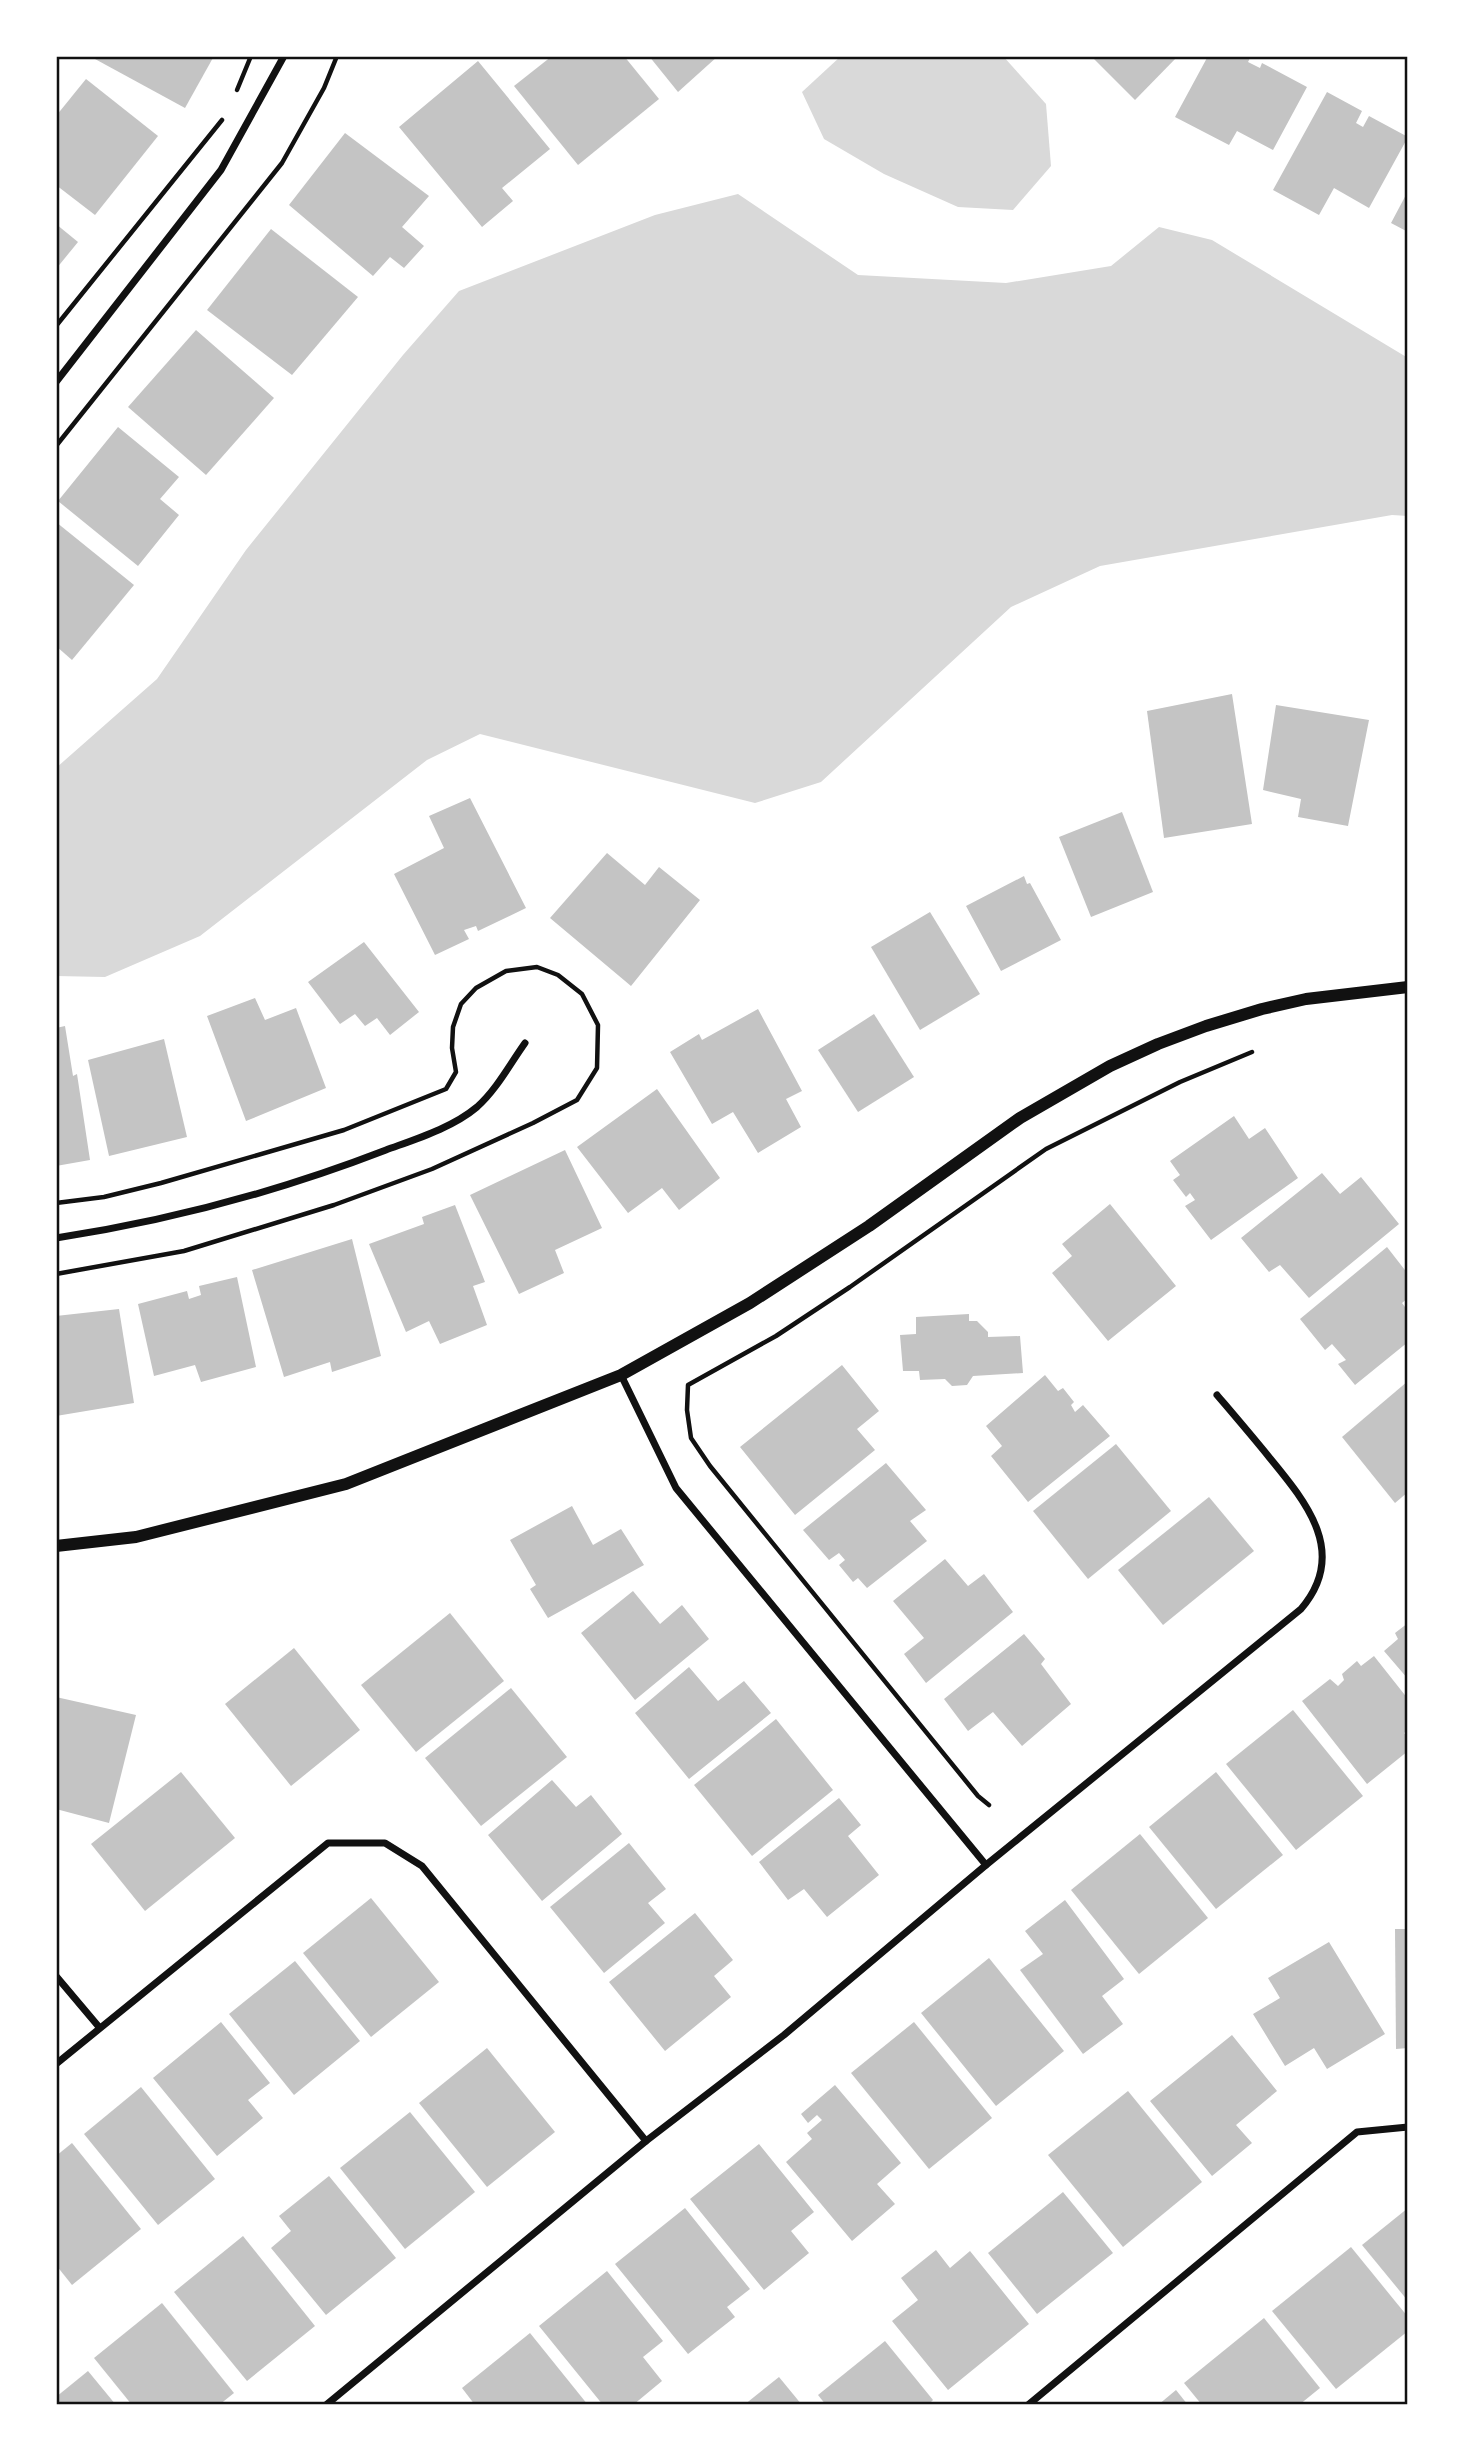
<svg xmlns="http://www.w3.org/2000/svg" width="1464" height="2461" font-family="Roboto,sans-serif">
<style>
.water{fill:#d9d9d9}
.building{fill:#c4c4c4}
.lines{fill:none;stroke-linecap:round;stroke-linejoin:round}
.path{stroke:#111;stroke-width:4.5}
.minor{stroke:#111;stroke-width:7}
.tertiary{stroke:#111;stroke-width:12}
.neatline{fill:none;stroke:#111;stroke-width:2.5}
</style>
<rect width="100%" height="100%" fill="#fff"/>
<g class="water">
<polygon points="841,56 1003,56 1046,104 1051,166 1013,210 958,207 884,174 824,139 802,92"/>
<polygon points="738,194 858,275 1006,283 1111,266 1159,227 1212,240 1408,358 1408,516 1392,515 1100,566 1011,607 821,782 755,803 480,734 427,760 200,936 105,977 56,976 56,768 157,679 246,550 403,355 459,291 655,215"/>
</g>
<g class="building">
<polygon points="96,56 214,56 185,108 95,59"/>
<polygon points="552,56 624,56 659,99 578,165 514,86"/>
<polygon points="649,56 718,56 678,92"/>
<polygon points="1091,56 1178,56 1135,100"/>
<polygon points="1208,56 1251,56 1248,62 1260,68 1262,63 1307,87 1273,150 1237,131 1229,145 1175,117"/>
<polygon points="478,61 550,149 502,188 513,201 482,227 399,127"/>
<polygon points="86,79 158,136 95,215 56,185 56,116"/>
<polygon points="1327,92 1362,111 1356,123 1363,127 1369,116 1408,137 1369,208 1334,188 1319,215 1273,190"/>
<polygon points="345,133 429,196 402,227 424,246 404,268 390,257 373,276 289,205"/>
<polygon points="1408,191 1408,232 1391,223"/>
<polygon points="56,224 78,242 56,269"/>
<polygon points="271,229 358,297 292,375 207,310"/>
<polygon points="196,330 274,398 206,475 128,407"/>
<polygon points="118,427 179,477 160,499 179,515 138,566 58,501"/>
<polygon points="56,522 134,585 72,660 56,646"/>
<polygon points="1232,694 1252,824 1164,838 1147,711"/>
<polygon points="1276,705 1369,720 1348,826 1298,817 1301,799 1263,790"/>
<polygon points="470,798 526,908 478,931 476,926 464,930 469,939 435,955 394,874 444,848 429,816"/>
<polygon points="1122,812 1153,892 1091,917 1059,837"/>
<polygon points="607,853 645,885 659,867 700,900 631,986 550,918"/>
<polygon points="1024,876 1027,884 1030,883 1061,940 1001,971 966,906"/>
<polygon points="930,912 980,994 920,1030 871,947"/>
<polygon points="364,942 419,1012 390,1035 377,1018 365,1026 355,1014 340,1024 308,982"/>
<polygon points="255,998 265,1020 296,1008 326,1088 246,1121 207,1016"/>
<polygon points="758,1009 802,1091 786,1099 801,1127 758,1153 733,1112 712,1124 670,1052 699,1034 702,1040"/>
<polygon points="874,1014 914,1077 858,1112 818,1050"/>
<polygon points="65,1026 73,1076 77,1074 90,1160 56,1166 56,1028"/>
<polygon points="164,1039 187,1137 109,1156 88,1060"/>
<polygon points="657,1089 720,1178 679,1210 662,1188 628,1213 577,1147"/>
<polygon points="1234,1116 1249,1139 1265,1128 1298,1178 1211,1240 1185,1206 1195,1200 1190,1193 1186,1197 1173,1180 1180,1175 1170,1161"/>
<polygon points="565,1150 602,1228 555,1250 564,1273 519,1294 470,1195"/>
<polygon points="1322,1173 1340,1194 1361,1177 1399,1224 1309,1298 1280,1265 1269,1272 1241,1238"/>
<polygon points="1110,1204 1176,1286 1108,1341 1052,1273 1072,1256 1062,1244"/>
<polygon points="455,1205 485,1282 473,1286 487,1325 440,1344 429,1321 406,1332 369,1244 424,1224 422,1217"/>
<polygon points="352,1239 381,1356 332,1372 330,1362 284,1377 252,1270"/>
<polygon points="1387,1247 1408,1274 1408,1298 1402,1303 1408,1311 1408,1342 1355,1385 1338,1364 1346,1360 1332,1344 1325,1350 1300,1319"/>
<polygon points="237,1277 256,1367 201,1382 195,1365 154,1376 138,1304 187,1291 189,1299 201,1295 199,1286"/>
<polygon points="119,1309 134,1403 56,1416 56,1316"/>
<polygon points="969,1314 969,1321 977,1321 988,1332 988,1337 1020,1336 1023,1373 973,1376 967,1385 952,1386 945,1379 920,1380 919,1371 903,1371 900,1335 916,1334 916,1317"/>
<polygon points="842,1365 879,1411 857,1429 875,1450 795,1515 740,1447"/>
<polygon points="1045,1375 1058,1391 1063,1388 1074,1402 1071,1405 1075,1412 1083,1405 1110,1436 1028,1502 991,1456 1002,1446 986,1426"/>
<polygon points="1408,1381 1408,1492 1395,1503 1342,1437"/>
<polygon points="1116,1444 1171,1511 1088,1579 1033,1511"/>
<polygon points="886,1463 926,1510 910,1521 927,1541 867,1588 858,1578 853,1582 839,1565 845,1560 839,1553 829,1560 803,1530"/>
<polygon points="1209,1497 1254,1551 1163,1625 1118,1570"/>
<polygon points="572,1506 593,1545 621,1529 644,1565 548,1618 530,1589 536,1585 510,1540"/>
<polygon points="945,1559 968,1586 984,1574 1013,1612 926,1683 904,1654 924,1638 893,1601"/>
<polygon points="633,1591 660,1624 682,1605 709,1639 635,1700 581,1633"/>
<polygon points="450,1613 504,1681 416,1752 361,1685"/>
<polygon points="1408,1623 1408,1679 1384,1651 1398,1639 1395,1633"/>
<polygon points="1024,1634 1045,1659 1041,1664 1071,1704 1022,1746 993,1712 968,1731 944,1699"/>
<polygon points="294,1648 360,1730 291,1786 225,1704"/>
<polygon points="1374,1656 1408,1699 1408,1730 1404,1733 1408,1737 1408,1751 1367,1784 1302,1701 1330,1679 1338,1686 1344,1680 1342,1674 1357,1661 1361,1666"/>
<polygon points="689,1667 718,1701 744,1681 771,1713 689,1779 635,1713"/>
<polygon points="511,1688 567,1757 481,1826 425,1758"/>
<polygon points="56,1697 136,1715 109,1823 56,1809"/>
<polygon points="1293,1710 1363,1796 1296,1850 1226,1764"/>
<polygon points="776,1719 833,1790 752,1856 694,1785"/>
<polygon points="181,1772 235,1838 145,1911 91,1844"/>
<polygon points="1216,1772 1283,1855 1216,1909 1149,1827"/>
<polygon points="552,1780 576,1807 591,1795 622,1834 542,1901 488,1835"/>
<polygon points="839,1798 861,1825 848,1836 879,1875 827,1917 804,1889 788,1900 759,1862"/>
<polygon points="1140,1834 1208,1918 1139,1974 1071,1890"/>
<polygon points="629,1843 666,1889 648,1903 665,1923 604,1973 550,1907"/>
<polygon points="371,1898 439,1982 371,2037 303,1953"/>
<polygon points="1065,1900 1124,1979 1102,1996 1123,2024 1083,2054 1020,1970 1043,1954 1025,1931"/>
<polygon points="695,1913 733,1960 714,1976 731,1997 665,2051 609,1982"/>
<polygon points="1395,1929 1408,1929 1408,2048 1396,2049"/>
<polygon points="1329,1942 1385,2034 1327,2069 1314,2048 1285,2066 1253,2014 1280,1998 1268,1978"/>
<polygon points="989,1958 1064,2051 996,2106 921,2013"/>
<polygon points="295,1961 360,2041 294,2095 229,2014"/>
<polygon points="221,2022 270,2083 248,2100 263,2118 217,2156 153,2078"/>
<polygon points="914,2022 992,2118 929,2169 851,2073"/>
<polygon points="1232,2035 1277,2091 1236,2125 1252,2143 1212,2176 1150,2101"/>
<polygon points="487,2048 555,2132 487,2187 419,2103"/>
<polygon points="835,2085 901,2163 877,2184 895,2204 852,2241 786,2162 812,2139 807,2133 822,2120 817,2115 808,2123 801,2114"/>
<polygon points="141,2087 215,2179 158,2225 84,2134"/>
<polygon points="1128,2091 1202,2182 1123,2247 1048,2155"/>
<polygon points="410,2112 475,2192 405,2249 340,2168"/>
<polygon points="72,2143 141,2229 72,2285 56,2265 56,2156"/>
<polygon points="759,2144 814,2212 791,2231 809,2253 764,2290 690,2199"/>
<polygon points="329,2176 396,2258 326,2315 271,2248 291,2231 279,2216"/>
<polygon points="1063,2192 1113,2253 1037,2314 988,2253"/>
<polygon points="685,2208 750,2289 727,2307 735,2317 688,2354 615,2264"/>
<polygon points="1408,2208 1408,2301 1362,2245"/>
<polygon points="243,2236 315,2326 247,2381 174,2292"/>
<polygon points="1351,2247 1408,2317 1408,2331 1336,2389 1272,2311"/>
<polygon points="936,2250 950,2268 970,2251 1029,2324 948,2390 892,2321 918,2300 901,2278"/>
<polygon points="607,2271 663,2341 643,2357 662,2381 633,2405 603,2405 539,2326"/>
<polygon points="162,2303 234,2393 219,2405 132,2405 94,2358"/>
<polygon points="1264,2318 1320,2388 1299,2405 1202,2405 1184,2383"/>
<polygon points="530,2333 588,2405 475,2405 462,2388"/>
<polygon points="885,2341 933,2400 928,2405 826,2405 818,2395"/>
<polygon points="88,2371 116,2405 56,2405 56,2397"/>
<polygon points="779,2377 802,2405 744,2405"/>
<polygon points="1176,2390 1188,2405 1158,2405"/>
</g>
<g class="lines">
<g class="path">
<polyline points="237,90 251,56"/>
<polyline points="56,326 222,120"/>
<polyline points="56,446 282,163 324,88 337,56"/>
<polyline points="56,1203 104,1197 161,1183 344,1130 446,1089 456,1072 452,1048 453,1027 461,1004 476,988 506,971 537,967 558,975 582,994 598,1025 597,1068 577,1100 533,1123 432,1169 334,1205 184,1251 56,1274"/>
<polyline points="989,1805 978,1796 710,1466 691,1438 687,1410 688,1385 776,1336 850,1287 1046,1149 1180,1082 1252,1052"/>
</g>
<g class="minor">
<polyline points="56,382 221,170 284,56"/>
<path d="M 56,1238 C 168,1221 280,1191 386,1150 C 416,1139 452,1128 477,1107 C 497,1089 510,1064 525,1043"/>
<polyline points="621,1375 676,1488 986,1865"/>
<polyline points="56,1976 99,2027"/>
<polyline points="56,2064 328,1843 385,1843 422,1866 646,2141"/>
<path d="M 326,2405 L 646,2141 L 784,2035 L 986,1865 L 1301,1609 C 1349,1553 1306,1502 1269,1457 C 1252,1436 1234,1415 1217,1395"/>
<polyline points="1028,2405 1357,2132 1408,2127"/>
</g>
<polyline class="tertiary" points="56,1546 136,1537 346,1484 621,1375 750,1303 869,1226 1020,1118 1110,1066 1158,1044 1206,1026 1262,1009 1306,999 1408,987"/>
</g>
<rect width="1464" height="2461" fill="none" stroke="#ffffff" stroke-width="116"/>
<rect x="58" y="58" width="1348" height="2345" class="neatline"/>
</svg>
